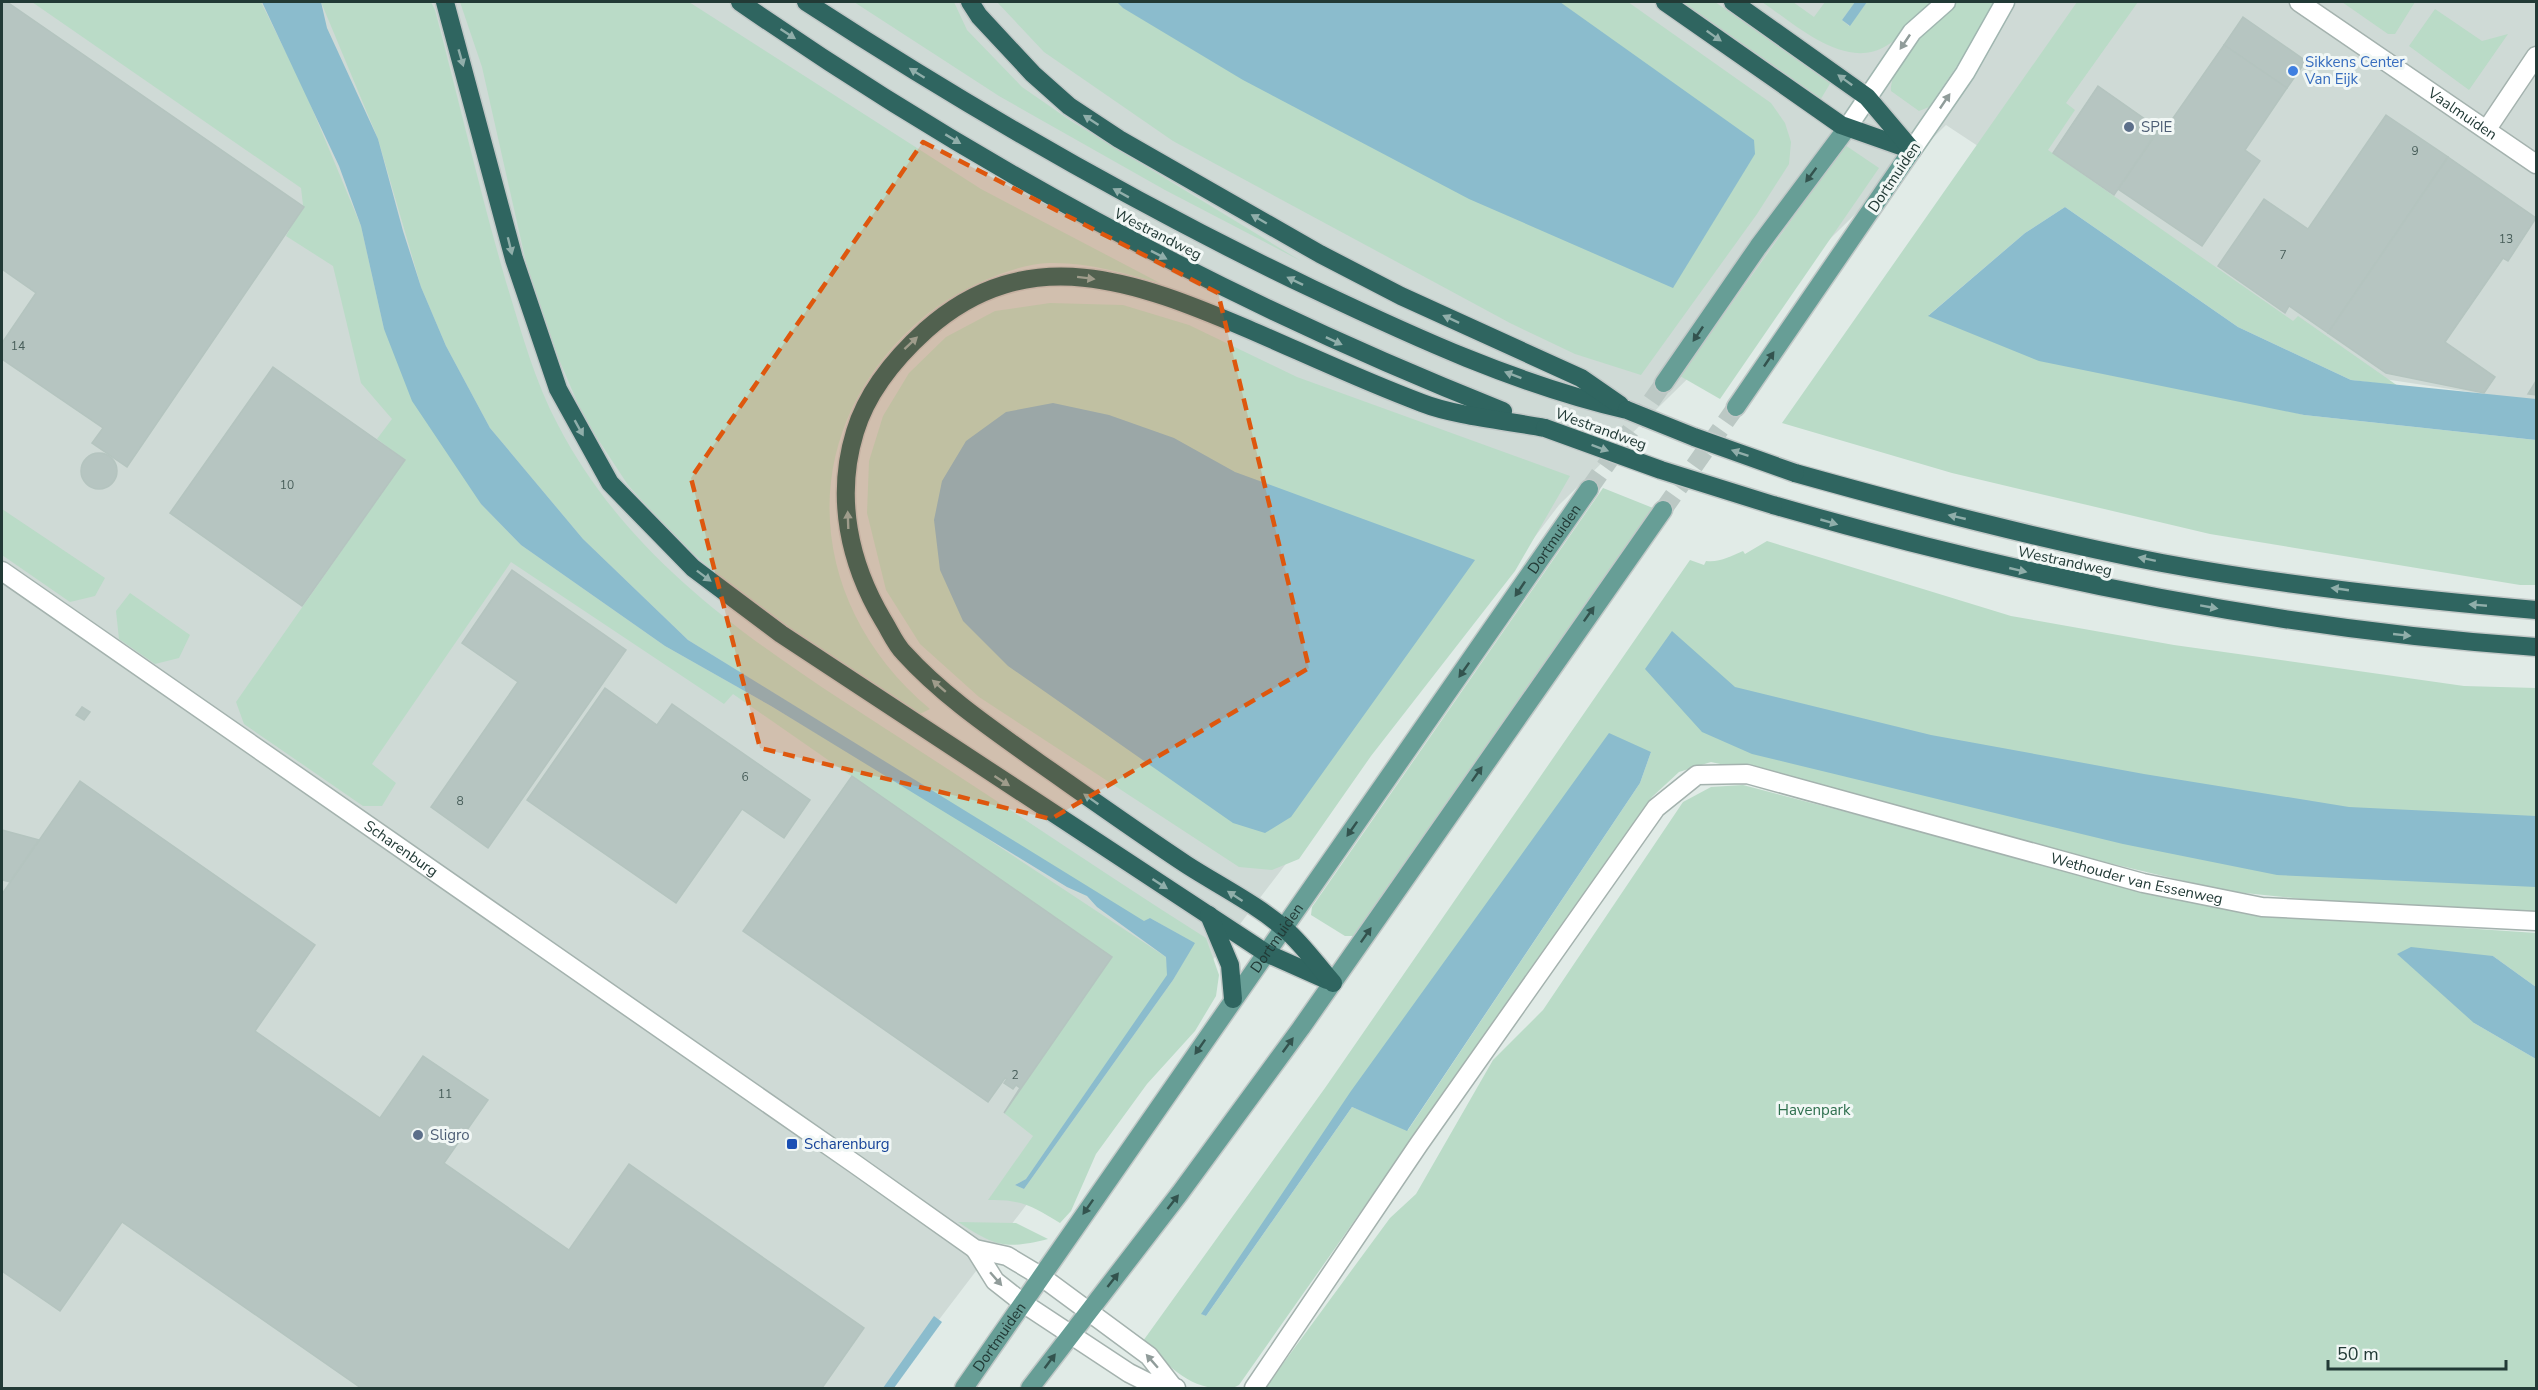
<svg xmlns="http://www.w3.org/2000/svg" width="2538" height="1390" font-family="'Nunito Sans',sans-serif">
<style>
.built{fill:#cfdad6}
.green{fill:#badbc7;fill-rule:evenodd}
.water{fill:#8bbccd}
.building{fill:#b6c5c1;stroke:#b4c4bf;stroke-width:1.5}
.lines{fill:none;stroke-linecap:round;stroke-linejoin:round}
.primary-tunnel{stroke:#bbc8c4;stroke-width:18;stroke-dasharray:18 9;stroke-linecap:butt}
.street-casing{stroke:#a4b2ae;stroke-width:21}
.secondary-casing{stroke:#a0b6b0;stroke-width:21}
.primary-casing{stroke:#c1c8c7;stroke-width:21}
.highway-casing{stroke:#c1c8c7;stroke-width:21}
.street{stroke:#fff;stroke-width:18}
.secondary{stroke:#fff;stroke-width:18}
.primary{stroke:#679e96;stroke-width:18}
.highway{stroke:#2f6560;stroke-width:18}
.highway-bridge-casing{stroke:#c1c8c7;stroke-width:21;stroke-linecap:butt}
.highway-bridge{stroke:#2f6560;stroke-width:18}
.oneway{fill:#90aeaa}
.oneway2{fill:#909c9a}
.oneway3{fill:#33534e}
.marked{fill:#de570e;fill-opacity:0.2;stroke:#de570e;stroke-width:4.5;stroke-dasharray:12 8;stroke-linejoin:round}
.shop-dot{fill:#3f7fe0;stroke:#f1f7f5;stroke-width:2}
.service-dot{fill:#5c6f8a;stroke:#f1f7f5;stroke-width:2}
.transit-dot{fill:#1a4fb4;stroke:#f1f7f5;stroke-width:2}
.labels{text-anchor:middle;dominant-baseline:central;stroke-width:6;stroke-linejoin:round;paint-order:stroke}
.number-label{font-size:12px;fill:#475d59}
.shop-label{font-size:15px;fill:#366cbe;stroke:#f1f7f5;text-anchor:start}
.street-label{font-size:15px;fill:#223a36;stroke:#f1f7f5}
.service-label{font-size:15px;fill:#4e5e75;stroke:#f1f7f5;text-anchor:start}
.park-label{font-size:15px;fill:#2e6f4e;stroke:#f1f7f5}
.transit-label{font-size:15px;fill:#164399;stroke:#f1f7f5;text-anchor:start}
</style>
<rect width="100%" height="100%" fill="#e1ebe7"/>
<polygon class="built" points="2,2 2536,2 2536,402 2351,374 2247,323 1946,125 1559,505 887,1388 2,1388"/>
<g class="green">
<path d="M 32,2 L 261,2 L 304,89 L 361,226 L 384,329 L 481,504 L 521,545 L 665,646 L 771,706 L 941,808 L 1166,957 L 1168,975 L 1026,1179 L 1015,1185 L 1024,1189 L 1173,980 L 1194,943 L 1150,918 L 1144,922 L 688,640 L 583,539 L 490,428 L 446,346 L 421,287 L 378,139 L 321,2 L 431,2 L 435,10 C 459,101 480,192 506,282 C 521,330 534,380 558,425 C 637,577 785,663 923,753 C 1018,814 1111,878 1206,938 L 1219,975 L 1216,996 L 1195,1031 L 1147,1084 L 1096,1154 L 1071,1211 L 1060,1223 C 1032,1206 1021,1199 988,1200 L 1033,1136 L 1004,1113 L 1112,957 L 733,694 L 724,704 L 511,562 L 372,764 L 396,783 L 382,806 L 363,806 L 244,724 L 236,702 L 405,460 L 377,439 L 392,419 L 361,383 L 333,266 L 286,236 L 303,205 L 301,188 Z"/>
<path d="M 460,2 L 689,2 L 981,189 L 1160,283 C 1124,273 1087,262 1049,263 C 1011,264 954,292 925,316 C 793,426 801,601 930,709 L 918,715 L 762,610 L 681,544 L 628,485 L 584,418 L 558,357 L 528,271 L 482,67 Z"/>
<polygon points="854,2 954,2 967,30 1022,87 1071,121 1301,261 1165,190 999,96"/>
<polygon points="997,2 1628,2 1771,103 1785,123 1791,142 1789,164 1757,214 1641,375 1575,354 1510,323 1173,141 1044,52"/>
<polygon points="1677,2 1715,2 1831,82 1819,102"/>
<path d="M 1762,2 L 1793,2 L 1814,17 L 1825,2 L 1855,2 L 1842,20 L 1849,26 L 1867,2 L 1934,2 C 1920,15 1904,36 1886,46 C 1844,71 1795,24 1762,2 Z"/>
<path d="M 1958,2 L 1994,2 L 1969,48 L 1929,107 L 1919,111 L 1891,91 C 1890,62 1937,21 1958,2 Z"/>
<polygon points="2077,2 2138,2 2066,103 2075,110 2048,150 2293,321 2298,316 2398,386 2351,380 2238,327 2065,207 2025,233 1929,315 2304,415 2536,440 2536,585 2520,585 2210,534 1952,473 1782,423"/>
<polygon points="2342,2 2415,2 2395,34 2388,34"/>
<polygon points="2435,9 2482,41 2508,34 2469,90 2409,46"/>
<polygon points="1845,145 1879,168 1720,399 1680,376"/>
<polygon points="1050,303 1123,305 1189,325 1297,377 1570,476 1515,571 1371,756 1299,859 1272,870 1239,867 979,697 920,644 886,590 867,513 869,461 883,416 909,373 946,337 995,311"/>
<polygon points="1603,488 1653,508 1355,936 1345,936 1311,915 1312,907"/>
<polygon points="2,509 105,578 95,596 70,602 2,555"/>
<path d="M 1767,541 L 2011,616 L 2174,645 L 2464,686 L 2536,688 L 2536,915 L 2351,904 L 2226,891 L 2096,860 L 1776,776 L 1711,762 L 1679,772 L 1652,797 L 1239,1385 C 1233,1389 1228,1388 1221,1388 C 1188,1389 1166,1363 1143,1341 L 1325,1088 L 1690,560 L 1704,565 L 1706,561 C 1719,563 1731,556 1743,551 L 1745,554 ZM 1651,752 L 1640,783 L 1408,1130 L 1352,1107 L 1206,1316 L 1202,1314 L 1345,1103 Z"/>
<polygon points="130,593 190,635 179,658 155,664 119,639 116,611"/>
<polygon points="1743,785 2141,889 2258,914 2536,933 2536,987 2493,956 2474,1023 2536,1059 2536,1388 1265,1388 1390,1218 1416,1194 1493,1060 1543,1010 1683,802 1711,787"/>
<path d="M 958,1222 L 1016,1223 L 1048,1239 C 1004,1250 995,1246 958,1222 Z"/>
</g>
<g class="water">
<polygon points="262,2 321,2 327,28 378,139 403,231 421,287 446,346 490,428 583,539 688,640 1144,921 1150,918 1195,943 1173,980 1024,1189 1015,1185 1026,1179 1167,975 1166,957 1097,907 1087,896 1067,887 771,706 665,646 521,545 481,504 412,401 384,329 361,226 339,166"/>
<polygon points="1117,2 1560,2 1754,140 1755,154 1673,288 1469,199 1243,80 1123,8"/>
<polygon points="1855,2 1867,2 1850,26 1842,20"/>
<polygon points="2065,207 2238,327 2351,380 2536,399 2536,440 2304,415 2039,361 1928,316 2025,233"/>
<polygon points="1053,403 1109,415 1174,438 1235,472 1475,560 1291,817 1265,833 1233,823 1008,666 963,621 940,570 934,520 942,481 966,441 1006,412"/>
<polygon points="1672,631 1735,687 1931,735 2144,774 2349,807 2536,816 2536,887 2277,875 2123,844 1752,754 1702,732 1645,669"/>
<polygon points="1609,733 1651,752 1640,783 1407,1131 1352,1107 1206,1316 1201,1314 1351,1091"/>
<polygon points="2411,947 2493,956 2536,987 2536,1059 2474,1023 2397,954"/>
<polygon points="934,1316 942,1322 894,1388 883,1388"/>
</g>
<g class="building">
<polygon points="2,2 7,2 304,207 127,467 92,443 103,428 2,359 2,343 36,293 2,269"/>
<polygon points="2243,17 2306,61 2287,88 2224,45"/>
<polygon points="2224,45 2287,88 2245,150 2260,161 2202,246 2118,189 2158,131 2162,134"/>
<polygon points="2098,86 2159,129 2114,195 2053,153"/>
<polygon points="2386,115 2448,157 2328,333 2289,306 2285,313 2218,266 2264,199 2308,229"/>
<polygon points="2448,157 2536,218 2508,261 2503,258 2445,342 2495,377 2484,393 2386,373 2328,333"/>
<polygon points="273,367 405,460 302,606 170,513"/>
<polygon points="2536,381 2536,395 2528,394"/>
<circle cx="99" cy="471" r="18"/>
<polygon points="512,570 626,650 488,848 431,807 518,682 462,643"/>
<polygon points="605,688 657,725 672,704 810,800 784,838 742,809 676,903 527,800"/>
<polygon points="82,707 90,712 84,720 76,715"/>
<polygon points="852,776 1112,957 1004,1113 1020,1088 1016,1085 1013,1089 1004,1083 1007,1079 1005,1078 988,1102 743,931"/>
<polygon points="80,781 315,945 255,1031 380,1118 423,1056 488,1100 444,1163 569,1250 629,1164 864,1328 822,1388 361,1388 122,1222 60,1311 2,1271 2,894"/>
<polygon points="2,830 39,840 10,882 2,880"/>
</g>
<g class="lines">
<g class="primary-tunnel">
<polyline points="1589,489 1664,383"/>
<polyline points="1663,510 1736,407"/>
</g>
<g class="street-casing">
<g id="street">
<path id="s1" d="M 2299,2 L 2536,164"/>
<polyline points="2487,129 2536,56"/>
<path id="s2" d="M 2,571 L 855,1164 L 975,1249 L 1007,1256 L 1042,1277 L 1149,1356 L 1173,1387"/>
<polyline points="975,1249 995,1281 1023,1303 1129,1373 1147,1382 1176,1388"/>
<path id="s3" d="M 1254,1388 L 1419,1144 L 1656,808 L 1697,775 L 1747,774 L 2143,883 L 2262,907 L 2536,921"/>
</g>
</g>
<g class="secondary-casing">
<g id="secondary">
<polyline points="1847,128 1912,32 1946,2"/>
<polyline points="1912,150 1965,73 2005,2"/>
</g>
</g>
<g class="primary-casing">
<g id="primary">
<polyline points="1664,383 1758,247 1847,128"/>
<polyline points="1736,407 1912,150"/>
<path id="s4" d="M 964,1388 L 1589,489"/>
<polyline points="1030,1388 1180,1193 1301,1028 1663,510"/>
</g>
</g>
<g class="highway-casing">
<g id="highway">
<polyline points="445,2 514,259 558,389 610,483 693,568 781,634 1266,953 1327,980"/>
<path d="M 740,2 C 978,167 1233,304 1503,411"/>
<path d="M 806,2 C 969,108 1137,205 1313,289 C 1414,337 1518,385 1627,410"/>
<polyline points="970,2 979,16 1033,74 1069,106 1119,139 1320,254 1401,296 1581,378 1620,405"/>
<polyline points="1665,2 1841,125 1912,150"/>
<polyline points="1733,2 1867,97 1912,150"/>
<path d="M 1795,473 C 1917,507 2038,539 2162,563 C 2286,586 2411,599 2536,610"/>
<path d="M 1773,505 C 2022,577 2277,629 2536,647"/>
<polyline points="1209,915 1230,965 1233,999"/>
<path d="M 1333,983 C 1317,965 1303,945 1286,930 C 1258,905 1218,885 1187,865 C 1137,832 1088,797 1038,762 C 992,729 943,696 904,653 C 895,644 890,631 883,620 C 849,563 835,497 855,432 C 867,392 895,358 926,330 C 1028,239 1137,282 1248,329 C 1306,354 1363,381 1422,403 C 1455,416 1509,421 1545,428"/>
</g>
</g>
<use href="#street" class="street"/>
<use href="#secondary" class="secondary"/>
<use href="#primary" class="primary"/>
<use href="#highway" class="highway"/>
<g class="highway-bridge-casing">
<g id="highway-bridge">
<polyline points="1627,410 1694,437 1795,473"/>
<polyline points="1545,428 1661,470 1773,505"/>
</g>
</g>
<use href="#highway-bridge" class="highway-bridge"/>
</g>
<defs><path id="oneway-solid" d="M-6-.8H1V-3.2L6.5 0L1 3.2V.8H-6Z" transform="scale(1.5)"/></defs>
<g class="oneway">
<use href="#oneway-solid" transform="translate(788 34) rotate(33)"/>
<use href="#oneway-solid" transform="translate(1714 36) rotate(35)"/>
<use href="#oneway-solid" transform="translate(461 58) rotate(74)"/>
<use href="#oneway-solid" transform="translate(917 73) rotate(-148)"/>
<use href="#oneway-solid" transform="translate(1845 80) rotate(-144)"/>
<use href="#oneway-solid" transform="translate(1091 120) rotate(-147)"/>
<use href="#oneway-solid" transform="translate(953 139) rotate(31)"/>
<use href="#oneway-solid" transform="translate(1121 193) rotate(-151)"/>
<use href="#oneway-solid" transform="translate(1259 219) rotate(-150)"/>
<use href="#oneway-solid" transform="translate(510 246) rotate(76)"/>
<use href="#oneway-solid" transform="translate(1159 255) rotate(27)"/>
<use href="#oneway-solid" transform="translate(1086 278) rotate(7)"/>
<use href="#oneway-solid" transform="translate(1295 281) rotate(-154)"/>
<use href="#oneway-solid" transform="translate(1451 319) rotate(-155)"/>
<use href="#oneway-solid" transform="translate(1334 341) rotate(25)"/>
<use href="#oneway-solid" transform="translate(911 343) rotate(-43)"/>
<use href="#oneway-solid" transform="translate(1513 375) rotate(-159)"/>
<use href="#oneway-solid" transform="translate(579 428) rotate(61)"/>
<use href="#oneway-solid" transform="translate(1600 448) rotate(20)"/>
<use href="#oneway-solid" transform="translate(1740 453) rotate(-161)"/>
<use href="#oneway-solid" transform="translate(1957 517) rotate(-167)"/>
<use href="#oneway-solid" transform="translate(848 520) rotate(-92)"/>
<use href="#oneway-solid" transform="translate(1829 522) rotate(16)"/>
<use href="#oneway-solid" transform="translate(2147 559) rotate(-168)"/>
<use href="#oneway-solid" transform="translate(2018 570) rotate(13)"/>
<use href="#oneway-solid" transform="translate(704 576) rotate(37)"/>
<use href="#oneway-solid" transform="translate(2340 589) rotate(-172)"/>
<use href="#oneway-solid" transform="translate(2478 605) rotate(-175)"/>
<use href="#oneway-solid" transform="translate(2209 607) rotate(10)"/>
<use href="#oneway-solid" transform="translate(2402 635) rotate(6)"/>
<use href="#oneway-solid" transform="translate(939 686) rotate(-139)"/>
<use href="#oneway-solid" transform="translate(1002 781) rotate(33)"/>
<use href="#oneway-solid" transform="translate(1091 799) rotate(-145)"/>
<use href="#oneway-solid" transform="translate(1160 884) rotate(33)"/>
<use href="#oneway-solid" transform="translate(1235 896) rotate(-147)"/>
</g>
<g class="oneway2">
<use href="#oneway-solid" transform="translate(1905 42) rotate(124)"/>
<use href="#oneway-solid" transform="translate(1945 101) rotate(-56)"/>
<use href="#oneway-solid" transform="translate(996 1279) rotate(49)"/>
<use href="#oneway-solid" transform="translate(1152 1361) rotate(-131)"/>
</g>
<g class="oneway3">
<use href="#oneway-solid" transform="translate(1811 175) rotate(127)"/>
<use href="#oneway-solid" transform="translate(1698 334) rotate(124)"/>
<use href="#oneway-solid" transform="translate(1769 359) rotate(-56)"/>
<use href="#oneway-solid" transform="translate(1520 589) rotate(124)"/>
<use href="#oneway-solid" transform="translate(1589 614) rotate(-55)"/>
<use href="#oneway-solid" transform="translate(1464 670) rotate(125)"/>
<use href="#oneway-solid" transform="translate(1477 774) rotate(-55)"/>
<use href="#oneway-solid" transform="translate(1352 829) rotate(125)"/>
<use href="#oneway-solid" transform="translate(1366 935) rotate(-55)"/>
<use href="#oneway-solid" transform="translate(1288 1045) rotate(-54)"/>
<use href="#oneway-solid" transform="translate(1200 1047) rotate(125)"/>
<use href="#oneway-solid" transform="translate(1173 1202) rotate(-52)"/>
<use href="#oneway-solid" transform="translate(1088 1207) rotate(125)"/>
<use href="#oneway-solid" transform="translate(1113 1280) rotate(-52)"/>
<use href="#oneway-solid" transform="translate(1050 1361) rotate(-53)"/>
</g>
<path class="marked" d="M 923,142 L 1218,293 L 1309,668 L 1051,819 L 760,748 L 691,478 Z"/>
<circle class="shop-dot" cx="2293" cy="71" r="6"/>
<g class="service-dot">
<circle cx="2129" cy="127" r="6"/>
<circle cx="418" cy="1135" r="6"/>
</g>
<rect class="transit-dot" x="786" y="1138" width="12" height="12" rx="3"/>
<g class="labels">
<g class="number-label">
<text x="2415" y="151">9</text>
<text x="2506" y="239">13</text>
<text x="2283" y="255">7</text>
<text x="18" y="346">14</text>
<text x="287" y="485">10</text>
<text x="745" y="777">6</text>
<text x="460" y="801">8</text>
<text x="1015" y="1075">2</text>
<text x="445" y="1094">11</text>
</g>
<g class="shop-label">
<text x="2305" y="62">Sikkens Center<tspan x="2305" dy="17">Van Eijk</tspan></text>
</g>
<g class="street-label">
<text stroke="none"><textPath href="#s1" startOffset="198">Vaalmuiden</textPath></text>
<text transform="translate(1894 177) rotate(-56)">Dortmuiden</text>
<text transform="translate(1158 234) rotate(27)">Westrandweg</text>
<text transform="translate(1601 429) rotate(20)">Westrandweg</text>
<text stroke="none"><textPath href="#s4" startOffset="1034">Dortmuiden</textPath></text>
<text transform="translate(2065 561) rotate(12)">Westrandweg</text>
<text stroke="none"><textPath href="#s2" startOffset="486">Scharenburg</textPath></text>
<text stroke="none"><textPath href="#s3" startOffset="1212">Wethouder van Essenweg</textPath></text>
<text stroke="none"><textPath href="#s4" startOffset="548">Dortmuiden</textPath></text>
<text stroke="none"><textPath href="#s4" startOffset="62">Dortmuiden</textPath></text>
</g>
<g class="service-label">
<text x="2141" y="127">SPIE</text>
<text x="430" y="1135">Sligro</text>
</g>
<g class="park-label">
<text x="1814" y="1110">Havenpark</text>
</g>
<g class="transit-label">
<text x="804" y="1144">Scharenburg</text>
</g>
</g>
<rect width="2538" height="1390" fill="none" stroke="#223a36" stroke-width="6"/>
<path d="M2328 1360v9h178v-9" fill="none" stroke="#223a36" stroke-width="3"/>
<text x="2337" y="1360" font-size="18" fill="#223a36" stroke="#f1f7f5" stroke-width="4.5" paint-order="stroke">50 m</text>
</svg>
